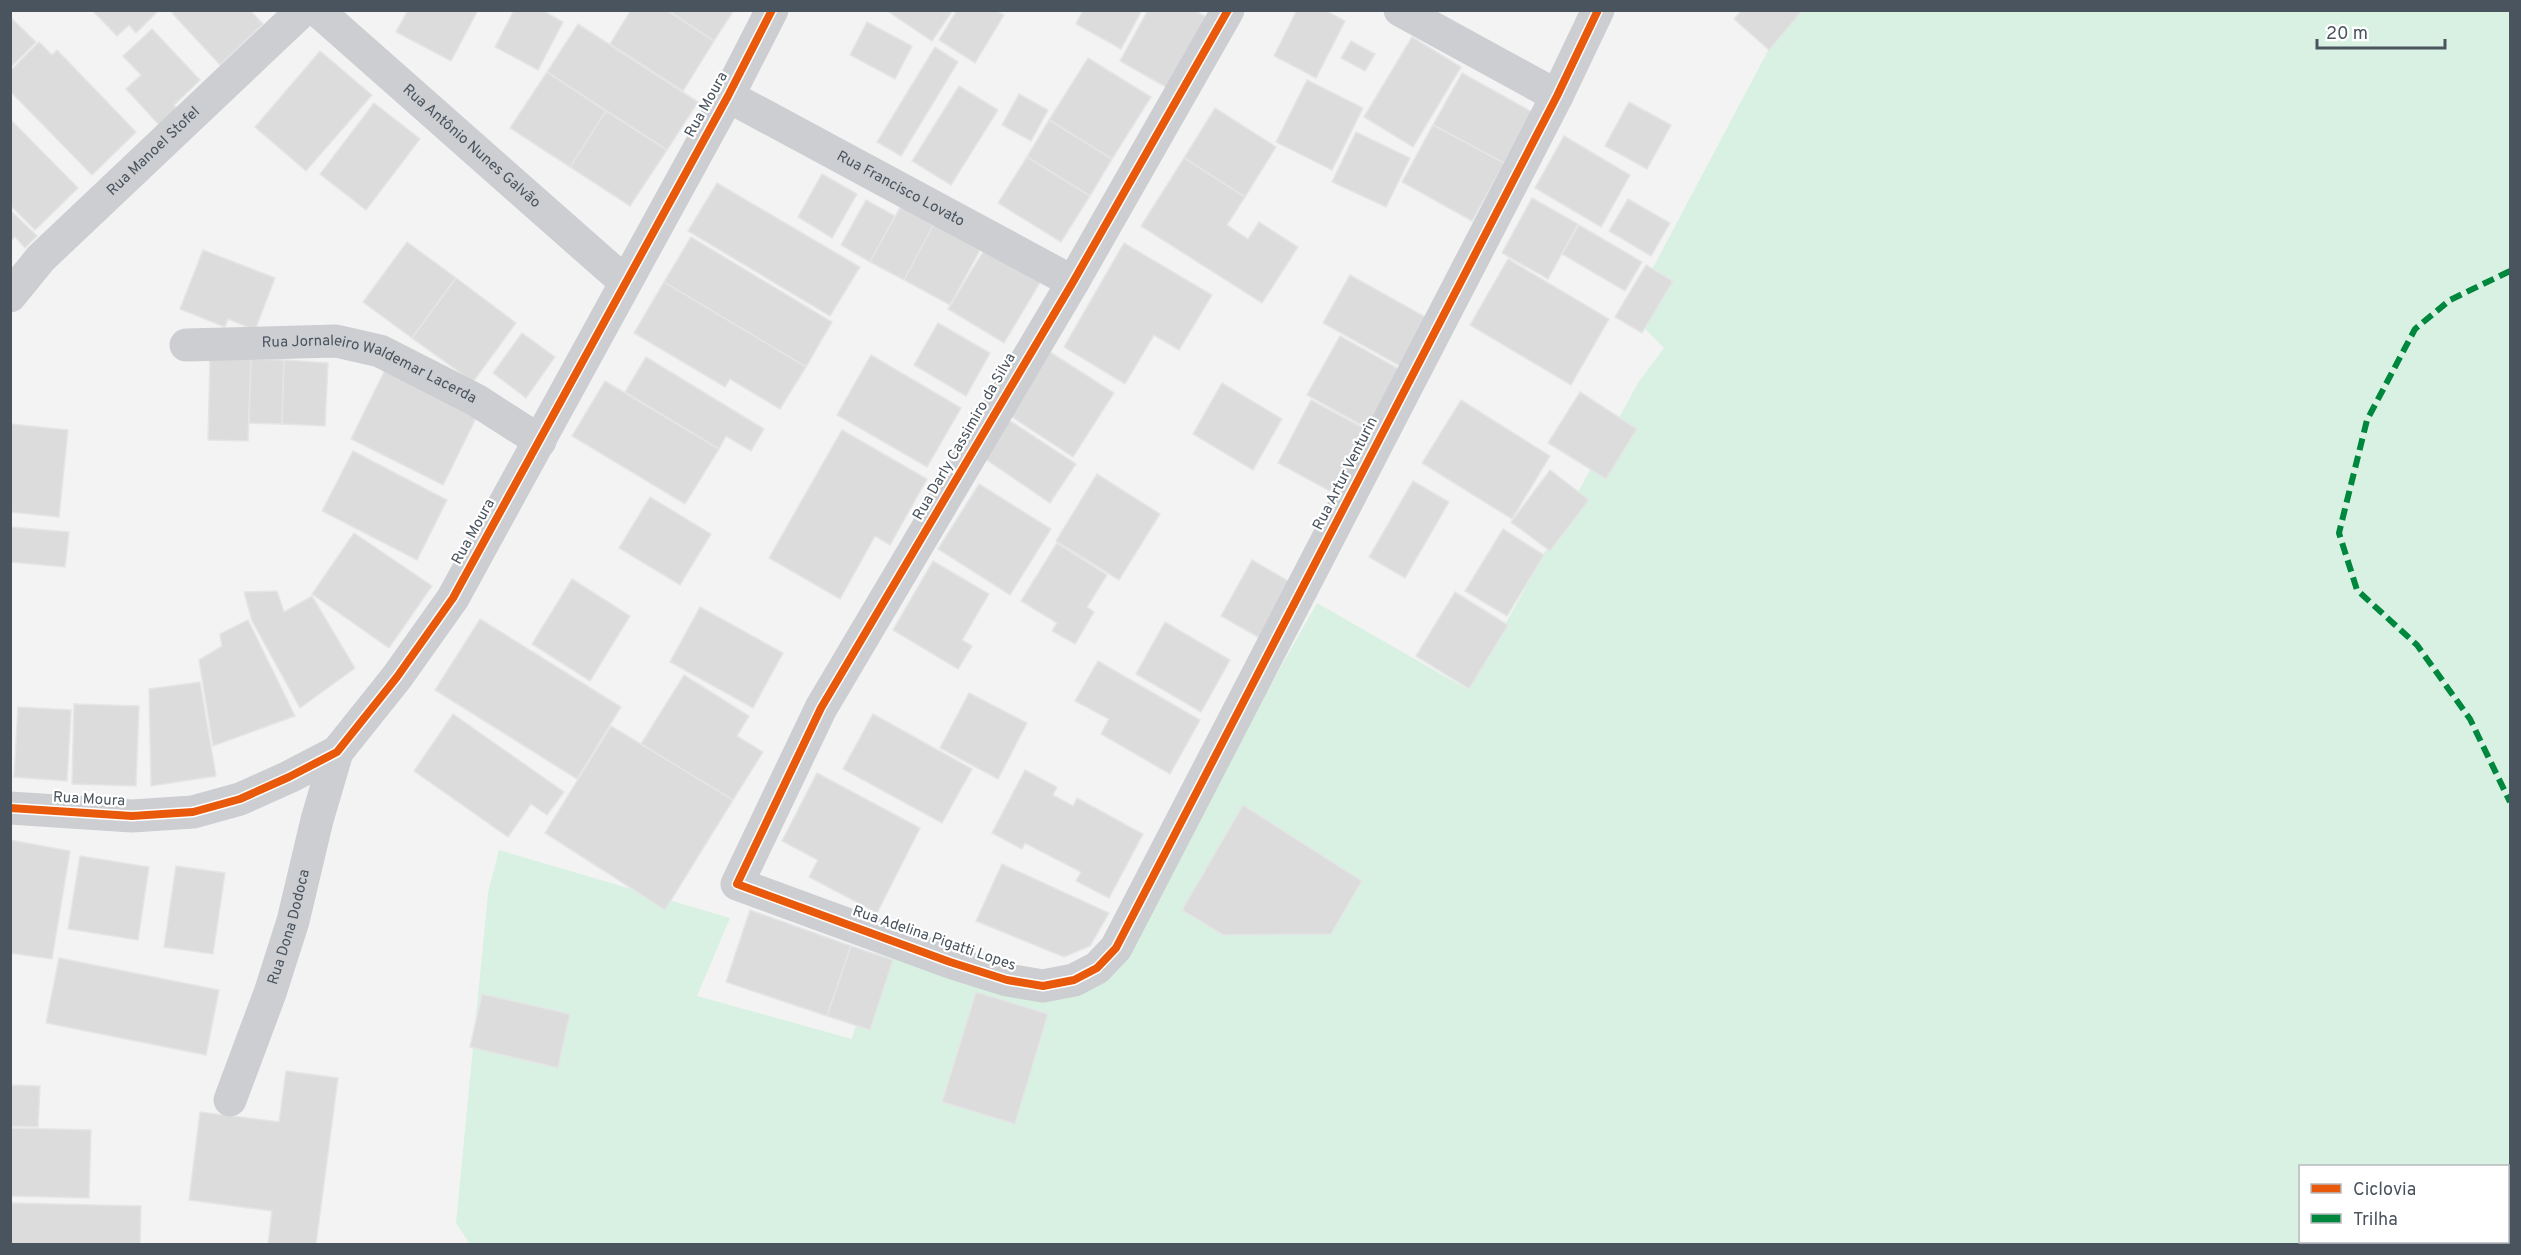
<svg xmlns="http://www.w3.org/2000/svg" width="2521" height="1255" font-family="Overpass,sans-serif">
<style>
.green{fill:#d9f1e2;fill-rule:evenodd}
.building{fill:#dcdcdd;stroke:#e4e5e6;stroke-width:1.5}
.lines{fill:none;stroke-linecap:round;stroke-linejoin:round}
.minor{stroke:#ccced1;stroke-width:33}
.quiet{stroke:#00873e;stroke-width:6;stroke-dasharray:12 6;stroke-linecap:butt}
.cycleway-casing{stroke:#fff;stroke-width:11}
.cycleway{stroke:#e8590c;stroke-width:8}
.labels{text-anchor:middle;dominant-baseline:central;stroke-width:4.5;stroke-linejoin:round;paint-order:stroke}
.street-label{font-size:15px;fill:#4a545f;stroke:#fff}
</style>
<rect width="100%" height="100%" fill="#f3f3f3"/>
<path class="green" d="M 1789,11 L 2510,11 L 2510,1244 L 470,1244 L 456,1223 L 488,893 L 499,850 L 730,918 L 697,996 L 852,1039 L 875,953 L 1013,996 L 1111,968 L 1317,603 L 1469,690 L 1638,383 L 1664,348 L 1629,313 ZM 2300,1166 L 2508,1166 L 2508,1242 L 2300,1242 Z"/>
<g class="building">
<polygon points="92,10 159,10 136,33 129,25 117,36"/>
<polygon points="175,10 250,10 263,24 220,65 172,13"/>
<polygon points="408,10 478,10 451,61 396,32"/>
<polygon points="514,10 542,10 563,22 538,70 495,47"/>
<polygon points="631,10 667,10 714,41 683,91 610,44"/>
<polygon points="667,10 734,10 714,41"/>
<polygon points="886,10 953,10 932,41"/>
<polygon points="957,10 996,10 1004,15 975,63 939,40"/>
<polygon points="1083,10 1142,10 1121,49 1076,24"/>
<polygon points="1148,10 1194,10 1208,18 1169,89 1120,61"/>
<polygon points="1297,10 1325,10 1345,21 1316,78 1274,56"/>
<polygon points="1742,10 1803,10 1769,50 1734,19"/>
<polygon points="10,17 36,42 10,68"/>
<polygon points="867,22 912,46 895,79 850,55"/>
<polygon points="578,24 698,102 667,150 547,72"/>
<polygon points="152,29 200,80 174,105 179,111 161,127 126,89 141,75 123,56"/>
<polygon points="1412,37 1461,67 1413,147 1364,117"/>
<polygon points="1351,41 1375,54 1365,71 1341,58"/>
<polygon points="39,42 52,55 57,50 136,132 92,175 10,91 10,71"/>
<polygon points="935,47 958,62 901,156 877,142"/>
<polygon points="320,51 372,95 306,171 255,127"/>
<polygon points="1088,58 1151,97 1112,159 1049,120"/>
<polygon points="547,72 606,111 570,167 510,128"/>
<polygon points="1462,73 1532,112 1504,163 1433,125"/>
<polygon points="1307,80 1363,108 1332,170 1276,142"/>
<polygon points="959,86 998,110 951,185 912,161"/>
<polygon points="1019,94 1048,110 1031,141 1002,125"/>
<polygon points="1629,102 1671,125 1647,169 1605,146"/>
<polygon points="374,103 420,139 366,210 320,174"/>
<polygon points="1215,108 1276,147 1245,197 1184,158"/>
<polygon points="606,111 667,150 630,206 570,167"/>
<polygon points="10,119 78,188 35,230 10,205"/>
<polygon points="1049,120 1112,159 1090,196 1027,157"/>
<polygon points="1433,125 1504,163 1472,221 1402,182"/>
<polygon points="1356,132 1410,158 1386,207 1332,182"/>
<polygon points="1564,136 1630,175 1601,227 1535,188"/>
<polygon points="1027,157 1090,196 1061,242 998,203"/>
<polygon points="1184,158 1245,197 1227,225 1248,239 1259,222 1298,247 1262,303 1141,226"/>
<polygon points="822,174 857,194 832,238 798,217"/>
<polygon points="717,183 860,267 830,316 688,231"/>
<polygon points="1532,198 1578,224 1548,279 1502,253"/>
<polygon points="1628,199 1670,223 1651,256 1609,231"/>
<polygon points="866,200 895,216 870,262 841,245"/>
<polygon points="901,206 934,224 904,280 870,262"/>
<polygon points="10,210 37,236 25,248 15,237 10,242"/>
<polygon points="934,224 980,250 950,305 904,280"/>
<polygon points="1579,225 1642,262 1625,291 1562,254"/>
<polygon points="691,237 832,322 806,367 664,282"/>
<polygon points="407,242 456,278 412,338 363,302"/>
<polygon points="1124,243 1212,295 1179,350 1154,335 1125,384 1064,347"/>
<polygon points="986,247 1041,281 1004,343 948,309"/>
<polygon points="203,250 275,278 255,330 228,319 225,327 180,309"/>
<polygon points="1508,259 1609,319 1571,385 1470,325"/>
<polygon points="1646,265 1673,281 1642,333 1615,317"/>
<polygon points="1350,275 1436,323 1409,371 1323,323"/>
<polygon points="456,278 516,323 473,382 412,338"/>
<polygon points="664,282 806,367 780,409 730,379 725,387 634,333"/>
<polygon points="938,323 990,353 966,396 914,365"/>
<polygon points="522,333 555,357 526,398 493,373"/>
<polygon points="1340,336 1406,373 1374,432 1307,395"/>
<polygon points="1050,352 1114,393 1073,457 1009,415"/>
<polygon points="871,355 961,408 927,467 837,415"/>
<polygon points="210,357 251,359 248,441 208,440"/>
<polygon points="646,357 764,429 751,451 726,436 719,449 625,392"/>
<polygon points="251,359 284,360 282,424 249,423"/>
<polygon points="284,360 328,363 325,426 282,424"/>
<polygon points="385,370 478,414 443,485 351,439"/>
<polygon points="605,381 719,449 685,504 572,436"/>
<polygon points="1222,383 1282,419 1253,470 1193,434"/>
<polygon points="1580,392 1637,429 1606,479 1548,443"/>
<polygon points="1311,400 1373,433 1339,496 1278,463"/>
<polygon points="1461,400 1550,456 1512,519 1422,463"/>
<polygon points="1009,420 1076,464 1050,503 984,458"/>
<polygon points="10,424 68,430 59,517 10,512"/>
<polygon points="842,430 927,479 890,545 875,536 840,599 769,558"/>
<polygon points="353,451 447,500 417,560 322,511"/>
<polygon points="1550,470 1589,500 1550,551 1511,522"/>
<polygon points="1097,474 1160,514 1119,580 1056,541"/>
<polygon points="1413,481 1449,502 1405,578 1369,557"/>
<polygon points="979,484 1051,529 1010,595 938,549"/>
<polygon points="650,497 711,534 680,585 619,548"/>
<polygon points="10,527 69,532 65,567 10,562"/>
<polygon points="1503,529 1544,555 1507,616 1465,591"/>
<polygon points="354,533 432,586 389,648 312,594"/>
<polygon points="1057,543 1107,575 1087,607 1094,612 1075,644 1052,631 1057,623 1021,601"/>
<polygon points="1252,560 1295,585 1263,640 1221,616"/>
<polygon points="933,561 989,594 962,640 972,646 958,669 893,630"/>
<polygon points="572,579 630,616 590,681 532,644"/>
<polygon points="277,591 284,612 312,596 355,668 300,708 252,621 244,592"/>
<polygon points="1455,592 1508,625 1469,689 1416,656"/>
<polygon points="700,607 783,653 753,708 670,662"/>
<polygon points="480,619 621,707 577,779 435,690"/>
<polygon points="248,620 295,716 213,746 199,660 222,646 220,634"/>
<polygon points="1165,622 1230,660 1201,712 1136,674"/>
<polygon points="1098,661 1200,720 1170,774 1101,734 1109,719 1075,701"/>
<polygon points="684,675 749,716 737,736 763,752 733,800 641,744"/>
<polygon points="200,682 216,776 151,786 149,689"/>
<polygon points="969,693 1027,723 998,779 940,748"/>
<polygon points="74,704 139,706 136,786 72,784"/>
<polygon points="18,707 71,710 67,781 14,777"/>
<polygon points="453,714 564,792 547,815 531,804 508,837 414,771"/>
<polygon points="873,714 972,769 942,823 843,769"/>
<polygon points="611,726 733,800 665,910 545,833"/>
<polygon points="1025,770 1057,787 1053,795 1073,806 1077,798 1143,834 1109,898 1076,881 1081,872 1025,843 1022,849 992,833"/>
<polygon points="817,773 920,828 877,913 809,877 818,860 782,841"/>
<polygon points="1243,805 1362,881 1331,934 1223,935 1182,910"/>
<polygon points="10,840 70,851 52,959 10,953"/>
<polygon points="80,856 149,867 138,940 68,929"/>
<polygon points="1002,864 1109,913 1090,946 1064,957 976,921"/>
<polygon points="176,866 225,873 213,954 164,947"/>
<polygon points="750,910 851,946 827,1016 726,982"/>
<polygon points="851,946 893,960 870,1030 827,1016"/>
<polygon points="59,958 219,990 206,1055 46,1023"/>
<polygon points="976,992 1048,1014 1015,1124 942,1102"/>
<polygon points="482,994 570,1014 558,1068 470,1047"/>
<polygon points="286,1071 338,1078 316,1244 268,1244 272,1211 189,1200 200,1112 279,1122"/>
<polygon points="10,1085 40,1086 38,1127 10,1126"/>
<polygon points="10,1128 91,1130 89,1198 10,1196"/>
<polygon points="10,1203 141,1206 140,1244 10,1244"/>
</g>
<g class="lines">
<g class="minor">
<path id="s1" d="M 317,10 L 625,282"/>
<polyline points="1228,10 1073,282 821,708 737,884 950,962 1007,980 1043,986 1074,980 1097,968 1116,948 1557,96 1598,10"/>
<polyline points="1400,10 1557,96"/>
<path id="s2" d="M 728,96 L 1073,282"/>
<path id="s3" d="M 10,296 L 41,258 L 303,10"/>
<path id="s4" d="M 186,345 L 336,341 L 380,351 L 476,400 L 540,441"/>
<polyline points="10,808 132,816 193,812 240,799 289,777 337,752 397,677 453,598 728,96 772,10"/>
<path id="s5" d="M 230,1100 L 270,993 L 293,921 L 317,820 L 337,752"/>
</g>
<polyline class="quiet" points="2510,271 2450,300 2415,329 2367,420 2339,533 2357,590 2417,645 2470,719 2510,802"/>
<g class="cycleway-casing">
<g id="cycleway">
<polyline points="1228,10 1073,282 821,708 737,884 950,962 1007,980 1043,986 1074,980 1097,968 1116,948 1557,96 1598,10"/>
<polyline points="10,808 132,816 193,812 240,799 289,777 337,752 397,677 453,598 728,96 772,10"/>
</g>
</g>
<use href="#cycleway" class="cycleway"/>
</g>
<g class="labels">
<g class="street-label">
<text transform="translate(707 105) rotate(-61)">Rua Moura</text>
<text stroke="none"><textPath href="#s1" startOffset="206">Rua Antônio Nunes Galvão</textPath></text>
<text stroke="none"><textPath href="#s3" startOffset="204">Rua Manoel Stofel</textPath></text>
<text stroke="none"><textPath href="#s2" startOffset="196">Rua Francisco Lovato</textPath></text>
<text stroke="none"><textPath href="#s4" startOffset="189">Rua Jornaleiro Waldemar Lacerda</textPath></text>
<text transform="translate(965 437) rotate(-60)">Rua Darly Cassimiro da Silva</text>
<text transform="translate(1346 474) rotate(-63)">Rua Artur Venturin</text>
<text transform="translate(474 532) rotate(-61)">Rua Moura</text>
<text transform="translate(89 800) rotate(3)">Rua Moura</text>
<text stroke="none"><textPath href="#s5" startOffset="183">Rua Dona Dodoca</textPath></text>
<text transform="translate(934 939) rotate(19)">Rua Adelina Pigatti Lopes</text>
</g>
</g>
<rect width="2521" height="1255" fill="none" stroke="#4a545f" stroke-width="24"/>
<rect x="2299" y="1165" width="210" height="78" fill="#ffffff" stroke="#b7bbbf" stroke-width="1.5"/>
<rect x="2311" y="1184" width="30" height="9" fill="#e8590c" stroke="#b7bbbf" stroke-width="1.5"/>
<text x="2353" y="1195" font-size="18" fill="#4a545f">Ciclovia</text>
<rect x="2311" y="1214" width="30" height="9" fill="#00873e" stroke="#b7bbbf" stroke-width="1.5"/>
<text x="2353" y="1225" font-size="18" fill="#4a545f">Trilha</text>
<path d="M2317 39v9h128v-9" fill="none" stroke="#4a545f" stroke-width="3"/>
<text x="2326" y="39" font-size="18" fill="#4a545f" stroke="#ffffff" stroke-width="4.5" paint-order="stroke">20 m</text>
</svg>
